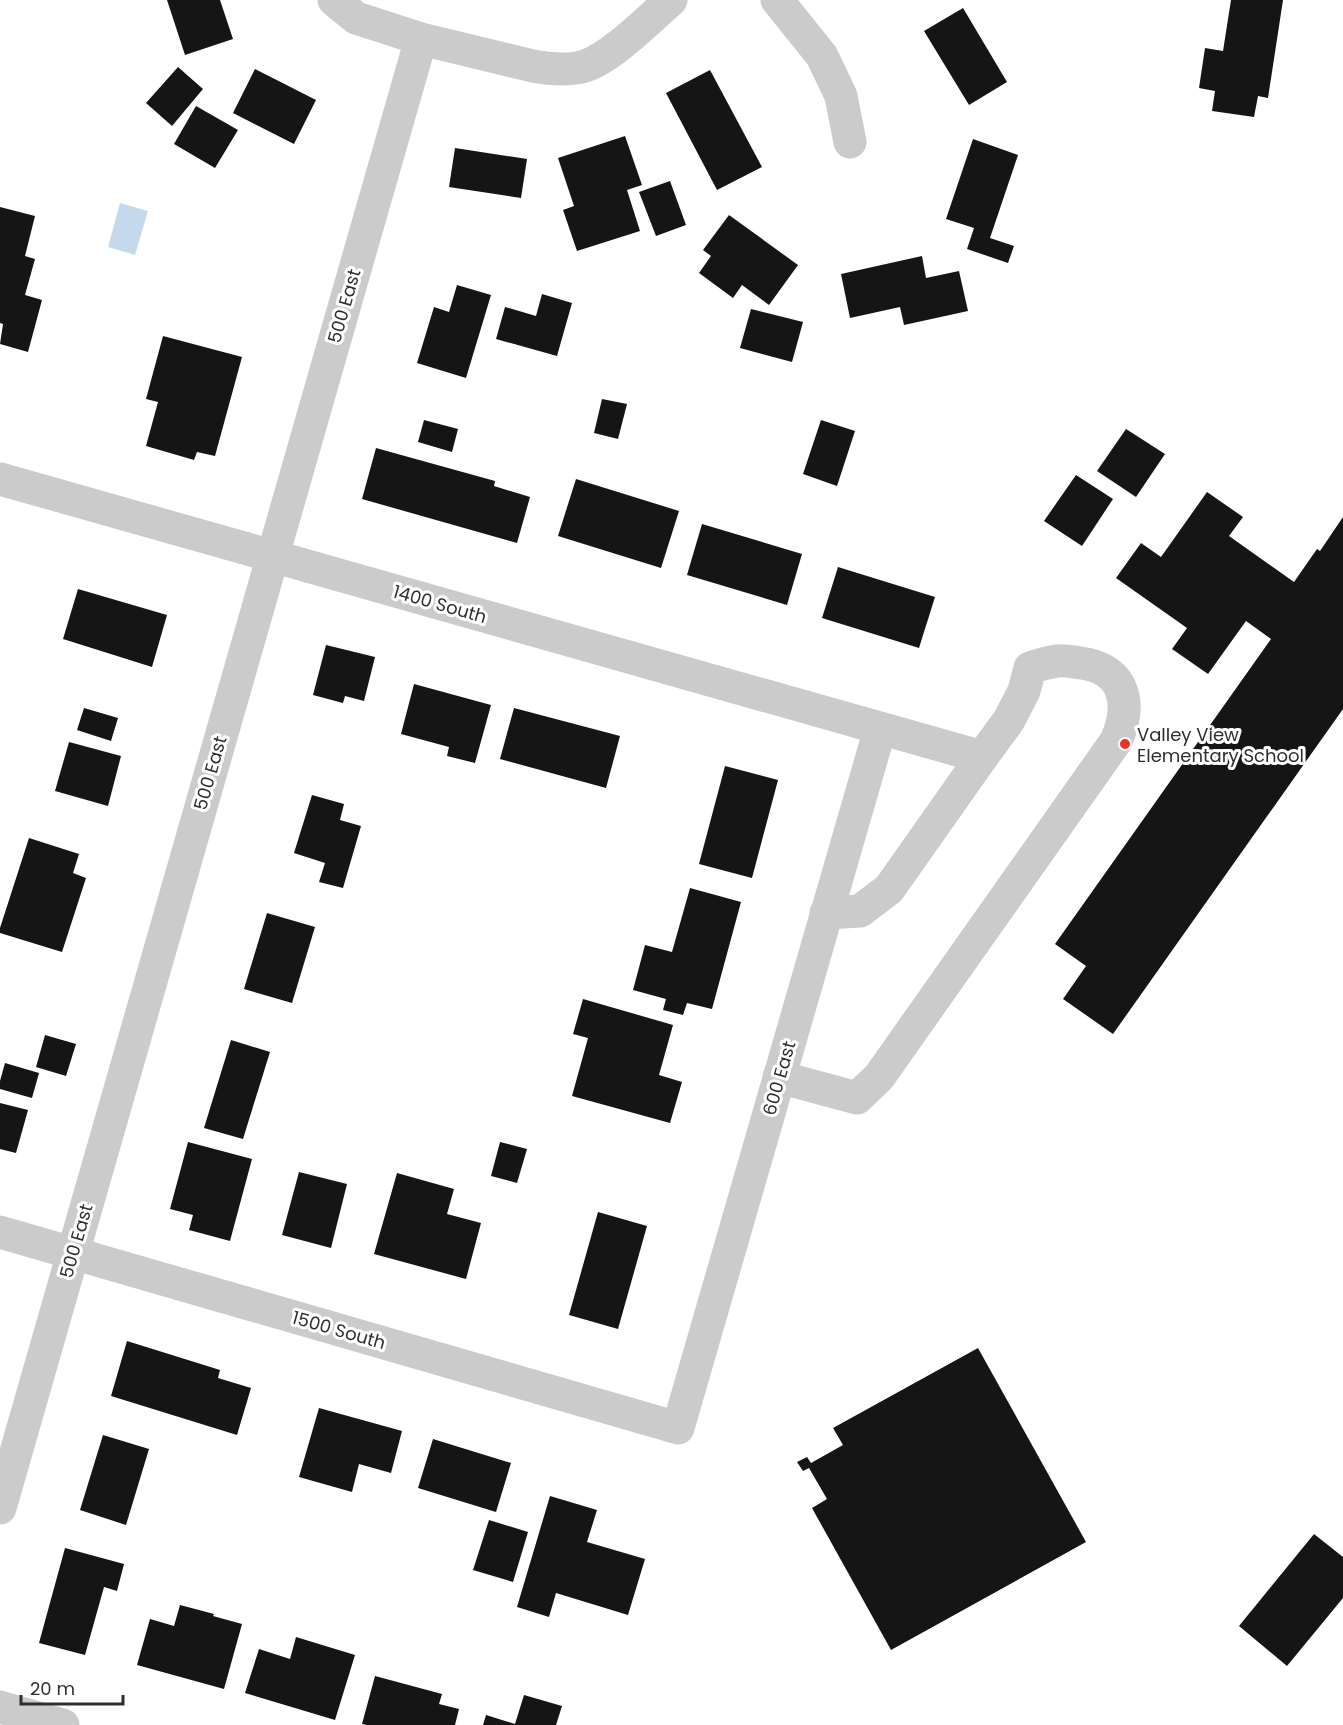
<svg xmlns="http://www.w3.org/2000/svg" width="1343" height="1725" font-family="Poppins,sans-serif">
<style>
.water{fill:#c5d9ed}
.building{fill:#151515}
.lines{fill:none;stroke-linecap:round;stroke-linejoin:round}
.minor{stroke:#cbcbcb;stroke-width:33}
.poi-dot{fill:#ed3127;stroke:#fff;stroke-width:2}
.labels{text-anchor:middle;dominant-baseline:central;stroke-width:6;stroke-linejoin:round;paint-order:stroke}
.street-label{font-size:18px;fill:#2e2e2e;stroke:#fff}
.poi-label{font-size:18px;fill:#2e2e2e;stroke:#fff;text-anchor:start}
</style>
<rect width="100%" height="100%" fill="#fff"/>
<polygon class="water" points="120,203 148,211 135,255 108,247"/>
<g class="building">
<polygon points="167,0 220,0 233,39 185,55"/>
<polygon points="1231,0 1283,0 1268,98 1258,96 1254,117 1212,111 1215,91 1199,88 1205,48 1223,51"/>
<polygon points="963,8 1007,82 969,105 924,31"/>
<polygon points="178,67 203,89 172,126 146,103"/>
<polygon points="255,69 316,100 294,144 233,113"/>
<polygon points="710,70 762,167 717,190 666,93"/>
<polygon points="196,106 238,130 215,168 174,144"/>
<polygon points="625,136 642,185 627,190 640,231 577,251 563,210 574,206 558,158"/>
<polygon points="973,139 1018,155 990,238 1014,246 1008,263 967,249 974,228 946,219"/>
<polygon points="455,148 527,159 521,198 449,187"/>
<polygon points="670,181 686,225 656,236 639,192"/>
<polygon points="0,207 35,216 25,256 35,259 25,295 42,300 28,352 0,344 3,324 0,323"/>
<polygon points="729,215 798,265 769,305 742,285 733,298 699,273 711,256 703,250"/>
<polygon points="922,256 926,278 959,271 968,311 904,325 900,307 850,318 841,274"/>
<polygon points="457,285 491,295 466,378 417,363 434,307 449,312"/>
<polygon points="542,294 572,303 557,356 496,339 505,307 536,316"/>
<polygon points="751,309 803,322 792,362 740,348"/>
<polygon points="163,336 242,357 215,456 197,452 194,460 146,446 158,402 146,399"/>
<polygon points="602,399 627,404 618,439 594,433"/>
<polygon points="424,420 458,429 452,452 418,442"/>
<polygon points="821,420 855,431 837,486 803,474"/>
<polygon points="1126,429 1165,454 1136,497 1097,471"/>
<polygon points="376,448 495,481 494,486 530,497 517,543 362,499"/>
<polygon points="1076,475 1113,499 1082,546 1044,521"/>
<polygon points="576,479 679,511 661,568 558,536"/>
<polygon points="1207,492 1243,517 1229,536 1294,582 1317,549 1320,551 1343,517 1343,709 1113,1034 1063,999 1086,966 1055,944 1271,639 1246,621 1208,674 1172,649 1187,628 1116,578 1141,543 1161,557"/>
<polygon points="702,524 802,554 787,605 687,575"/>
<polygon points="838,567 935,597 919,648 822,618"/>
<polygon points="78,589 167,615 152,667 63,639"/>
<polygon points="326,645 375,657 364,701 345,696 343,703 313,695"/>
<polygon points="414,684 491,705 475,763 447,756 449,747 401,734"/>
<polygon points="84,708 118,718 111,741 77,730"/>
<polygon points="514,708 620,736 606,788 500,759"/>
<polygon points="69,742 121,756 108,806 55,791"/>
<polygon points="725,766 778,780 752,878 699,864"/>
<polygon points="312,795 344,804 340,820 361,826 343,888 319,882 325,863 294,853"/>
<polygon points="29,838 79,854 73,873 86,878 62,952 0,933 0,928"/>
<polygon points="690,888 741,902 712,1009 687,1003 683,1015 663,1010 666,999 633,990 645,945 672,952"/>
<polygon points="267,913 315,927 292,1003 244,989"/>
<polygon points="583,999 673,1025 659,1075 682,1082 670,1123 572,1096 588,1038 573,1034"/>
<polygon points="45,1035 76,1044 66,1076 36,1067"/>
<polygon points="231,1040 270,1052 243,1139 204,1128"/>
<polygon points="5,1063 39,1073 32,1098 0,1089 0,1081"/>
<polygon points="0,1103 28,1110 16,1153 0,1149"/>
<polygon points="188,1142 252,1159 230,1241 189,1230 193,1215 170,1209"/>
<polygon points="500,1142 527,1149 517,1183 491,1176"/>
<polygon points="299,1172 347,1184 331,1248 282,1235"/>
<polygon points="397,1173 454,1189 447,1214 481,1223 466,1279 374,1254"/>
<polygon points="598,1212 647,1226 618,1329 569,1315"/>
<polygon points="127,1341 220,1370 218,1378 251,1388 237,1435 111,1396"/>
<polygon points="978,1348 1086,1542 891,1650 812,1508 827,1499 809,1468 803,1471 797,1462 807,1457 811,1463 843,1445 833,1428"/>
<polygon points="319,1408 402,1431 391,1473 359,1464 352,1492 299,1477"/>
<polygon points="103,1435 149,1449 126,1525 80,1510"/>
<polygon points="433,1439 511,1463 496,1512 418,1488"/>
<polygon points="550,1496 597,1510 587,1542 645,1559 628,1615 556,1593 549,1617 517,1607"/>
<polygon points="489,1520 528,1532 513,1582 473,1570"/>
<polygon points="1314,1534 1343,1557 1343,1598 1287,1666 1239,1626"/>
<polygon points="65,1548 124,1564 117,1591 104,1587 85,1655 39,1643"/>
<polygon points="180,1605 214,1614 213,1616 242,1624 224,1689 137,1665 150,1619 174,1626"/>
<polygon points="296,1637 355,1655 335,1720 245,1693 259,1649 290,1659"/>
<polygon points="375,1676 442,1694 439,1704 459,1709 455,1725 367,1725 362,1724"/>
<polygon points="524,1695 562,1706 556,1725 483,1725 486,1715 515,1724"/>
</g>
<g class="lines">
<g class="minor">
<path d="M 334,0 L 356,18 L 421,39 L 533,66 C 549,69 569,71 585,66 C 612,57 649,19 671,0"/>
<polyline points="777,0 822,56 841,96 850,142"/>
<path d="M 0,479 L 982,757 L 1009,720 L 1024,691 L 1030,668 C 1039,665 1048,662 1057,661 C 1065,660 1073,662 1081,663 C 1126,669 1132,705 1116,741 L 879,1077 L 857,1098 L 779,1077"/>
<polyline points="826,913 860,911 889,889 982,757"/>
<polyline points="0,1232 678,1428 880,729"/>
<polyline points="0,1508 421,39"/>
<polyline points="0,1707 63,1725"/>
</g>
</g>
<circle class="poi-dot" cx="1125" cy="744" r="6"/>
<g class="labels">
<g class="street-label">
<text transform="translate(344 306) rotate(-74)">500 East</text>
<text transform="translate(440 604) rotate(16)">1400 South</text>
<text transform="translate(210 773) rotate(-74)">500 East</text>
<text transform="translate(779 1078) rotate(-74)">600 East</text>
<text transform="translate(76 1241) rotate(-74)">500 East</text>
<text transform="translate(339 1330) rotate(16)">1500 South</text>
</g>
<g class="poi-label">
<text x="1137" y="734">Valley View<tspan x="1137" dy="21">Elementary School</tspan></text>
</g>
</g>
<path d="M21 1695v9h102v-9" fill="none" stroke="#2e2e2e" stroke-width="3"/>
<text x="30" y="1695" font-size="18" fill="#2e2e2e" stroke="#ffffff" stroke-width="4.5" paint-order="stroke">20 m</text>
</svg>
